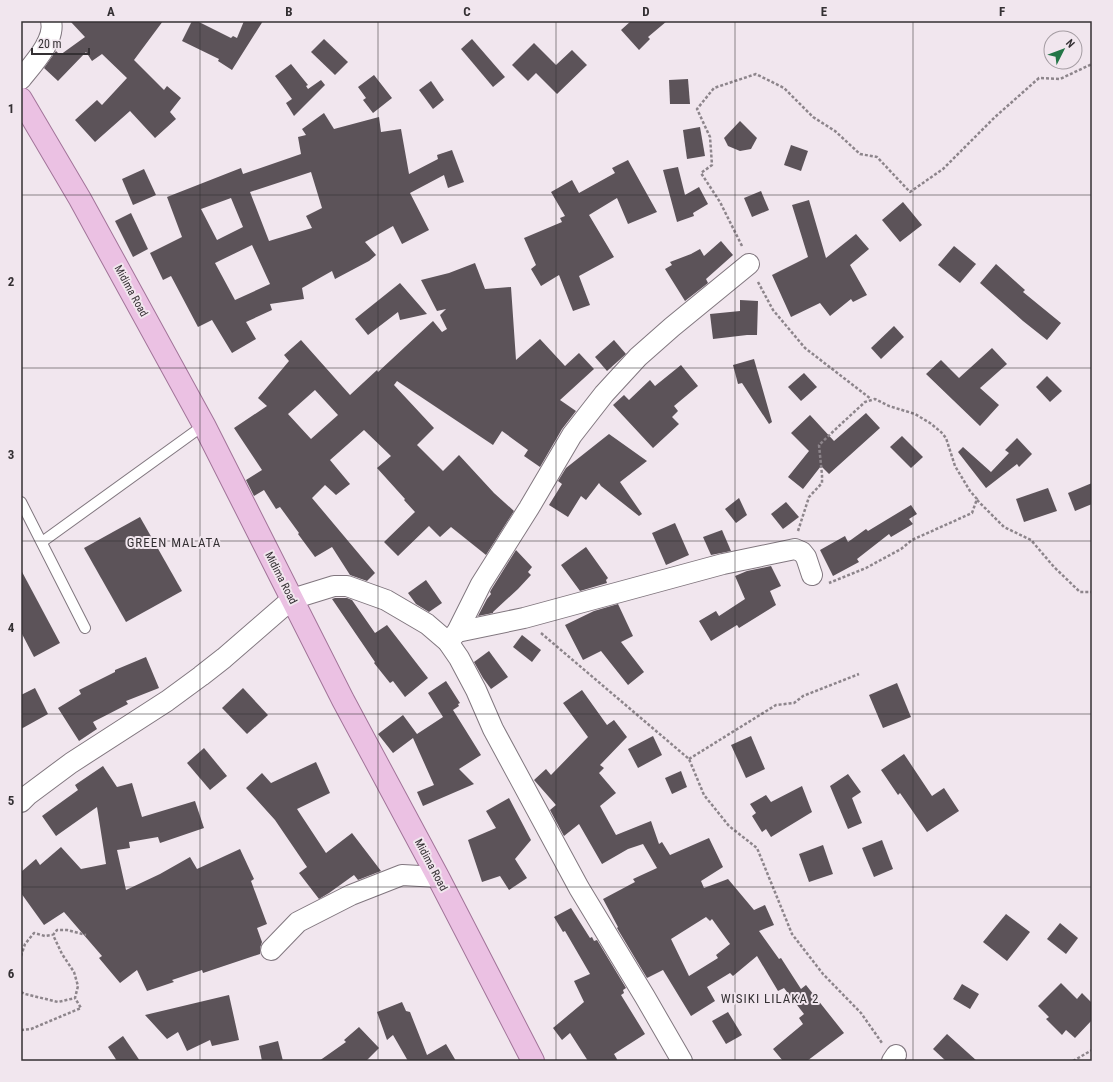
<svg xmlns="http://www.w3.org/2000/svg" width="1113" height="1082" font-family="'Roboto Condensed',sans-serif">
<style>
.building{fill:#5c5359;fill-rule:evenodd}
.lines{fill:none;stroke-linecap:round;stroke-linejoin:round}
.lane-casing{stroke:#81777f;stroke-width:12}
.street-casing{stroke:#81777f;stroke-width:22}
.primary-casing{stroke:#a27499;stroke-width:24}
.path{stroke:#8d858b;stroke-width:2.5;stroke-dasharray:3 2;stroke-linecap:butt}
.lane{stroke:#fff;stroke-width:10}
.street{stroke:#fff;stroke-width:20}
.primary{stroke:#ebc1e3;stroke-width:22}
.grid{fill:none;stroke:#343033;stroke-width:1;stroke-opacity:0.55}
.labels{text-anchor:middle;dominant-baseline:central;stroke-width:4;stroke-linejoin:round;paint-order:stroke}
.street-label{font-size:11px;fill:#343033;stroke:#f1e6ee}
.quarter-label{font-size:13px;letter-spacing:1px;fill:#343033;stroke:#f1e6ee}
.neatline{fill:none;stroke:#343033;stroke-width:1.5}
.grid-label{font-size:13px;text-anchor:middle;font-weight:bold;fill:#343033}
</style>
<rect width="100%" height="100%" fill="#f1e6ee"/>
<g class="building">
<polygon points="70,21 163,21 134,60 164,90 167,86 181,98 170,112 176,119 155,138 130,111 95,142 75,120 97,100 102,105 127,78 102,54 92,61 86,52 58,81 44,68 56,51 60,55 85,37"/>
<polygon points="192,21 197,21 231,38 233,36 237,38 244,21 263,21 232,70 218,61 219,59 182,41"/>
<polygon points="631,21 667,21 648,37 650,39 639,50 621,30"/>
<polygon points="324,39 348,62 335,75 311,52"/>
<polygon points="472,39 505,77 493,87 461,49"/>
<polygon points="534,43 556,65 572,50 587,65 557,94 536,73 528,81 512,65"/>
<polygon points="291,64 308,85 306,86 308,89 321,80 325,85 294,116 286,103 292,99 275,76"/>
<polygon points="374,75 392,98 373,113 363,100 366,98 358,87"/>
<polygon points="688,79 690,104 670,104 669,80"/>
<polygon points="431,81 444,100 433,109 419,90"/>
<path d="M 324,113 L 334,129 L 379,117 L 381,132 L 401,129 L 409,174 L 438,159 L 437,155 L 452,150 L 464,182 L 448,188 L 444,175 L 410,193 L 429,230 L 402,244 L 393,226 L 365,242 L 376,255 L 369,261 L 335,279 L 332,271 L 302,288 L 304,299 L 270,304 L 272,310 L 246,322 L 256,339 L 232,353 L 212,320 L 198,327 L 171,276 L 163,280 L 150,253 L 182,237 L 167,197 L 241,168 L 243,174 L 301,154 L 298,137 L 306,135 L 302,129 ZM 311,172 L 322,208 L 306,216 L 312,228 L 269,241 L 250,192 ZM 231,198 L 243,227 L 217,240 L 201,209 ZM 252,245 L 270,284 L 235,300 L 215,263 Z"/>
<polygon points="740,121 757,138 751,149 740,151 728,146 724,138"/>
<polygon points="700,127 705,156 687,159 683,130"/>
<polygon points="791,145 808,151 801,171 784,165"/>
<polygon points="628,160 657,212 628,224 617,198 589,215 614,257 579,276 590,305 573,311 559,275 541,286 531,269 536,265 524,238 562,222 560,218 565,216 551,192 572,180 579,193 615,173 612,168"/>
<polygon points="678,167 685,195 699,187 708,204 693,213 694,216 677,222 663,170"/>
<polygon points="144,169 156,195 133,205 122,179"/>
<polygon points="761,191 769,210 752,217 744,198"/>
<polygon points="809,200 826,258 856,234 869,249 850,265 867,295 853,302 851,299 830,316 820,303 791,317 772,275 808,257 792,205"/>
<polygon points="903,202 922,225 900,242 882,220"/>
<polygon points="131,213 148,249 133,257 115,221"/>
<polygon points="721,241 733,255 706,279 708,283 685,301 665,269 672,265 670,262 691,254 700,249 704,256"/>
<polygon points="954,246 976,264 960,283 938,265"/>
<path d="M 475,263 L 485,289 L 511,287 L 516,360 L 540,339 L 565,366 L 579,353 L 594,369 L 560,400 L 576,411 L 562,429 L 540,467 L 524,456 L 528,450 L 502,431 L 493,445 L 397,381 L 394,385 L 434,428 L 417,445 L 443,471 L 459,455 L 494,493 L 514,511 L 486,555 L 451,527 L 440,537 L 429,526 L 398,556 L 384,542 L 415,512 L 404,500 L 405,499 L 377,468 L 391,456 L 364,430 L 330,460 L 350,484 L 336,495 L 325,485 L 312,498 L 375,573 L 367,581 L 350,575 L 332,547 L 315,557 L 298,534 L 299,533 L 280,507 L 276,509 L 264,490 L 254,496 L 246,480 L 262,470 L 234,428 L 267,406 L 258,398 L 289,361 L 284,355 L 301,340 L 350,395 L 377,370 L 378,372 L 433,321 L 442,332 L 447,329 L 440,315 L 446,309 L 437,311 L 421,280 L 449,273 ZM 315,390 L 338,415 L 311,439 L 288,414 Z"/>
<polygon points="996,264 1025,290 1023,292 1061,323 1047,340 1023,321 980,283"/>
<polygon points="400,283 427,314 400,320 398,312 368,335 355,319"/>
<polygon points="740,300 758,301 757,335 747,335 713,339 710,314 740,311"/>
<polygon points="894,326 904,337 881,359 871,348"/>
<polygon points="614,340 626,354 607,371 595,357"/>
<polygon points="992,348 1007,364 980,388 999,405 980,426 926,374 941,360 959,378"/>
<polygon points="754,359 772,422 769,424 742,383 738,384 733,365"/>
<polygon points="681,365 698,386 674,406 678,411 672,417 679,424 653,448 613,405 624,395 629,400 650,380 655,386"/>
<polygon points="804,373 817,387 801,401 788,387"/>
<polygon points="1047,376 1062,391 1050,402 1036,387"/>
<polygon points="866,413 880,428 829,474 821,466 803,489 788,477 809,451 791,433 810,415 834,441"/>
<polygon points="609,434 647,461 620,482 642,514 639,516 601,486 599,483 586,500 581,496 568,517 549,505 562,484 558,481 566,468"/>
<polygon points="902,436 923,457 911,468 890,447"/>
<polygon points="1017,438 1032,454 1019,467 1017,464 986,488 958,452 963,447 991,472 1009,453 1005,450"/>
<polygon points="1092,483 1092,504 1075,511 1068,493"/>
<polygon points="1048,488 1057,511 1024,522 1016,499"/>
<polygon points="739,498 747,515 736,523 725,509"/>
<polygon points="786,502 799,517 783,529 771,514"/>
<polygon points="911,505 917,514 909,519 913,524 891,537 889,534 857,559 859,562 833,576 820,550 845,536 848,542 866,529 868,531"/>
<polygon points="140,517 182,591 126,622 84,548"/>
<polygon points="675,523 689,555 666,565 652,533"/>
<polygon points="722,530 731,551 711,555 703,537"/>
<polygon points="586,547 608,578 606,580 607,583 580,591 561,565"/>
<polygon points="516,550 532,567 528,572 531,575 518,589 493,612 493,613 478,616 487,599 491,594 490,592 491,590"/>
<polygon points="771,566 781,586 770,591 776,605 739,628 737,625 711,641 699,621 716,611 719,616 745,599 735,576 747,571"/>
<polygon points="21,570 60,643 34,657 21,632"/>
<polygon points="426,580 442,603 429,612 416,604 408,593"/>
<polygon points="335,598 347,598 352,600 375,633 387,625 428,678 405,697 393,681 390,683 374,663 375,662 332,599"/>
<polygon points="618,604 633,636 621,642 644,672 628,685 601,651 583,660 565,625 594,611"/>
<polygon points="522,635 541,650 532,662 513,647"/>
<polygon points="489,651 508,677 491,689 483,678 474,662"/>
<polygon points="146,657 159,688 126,701 128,704 93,722 97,729 79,741 58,708 81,694 79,690 115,672 115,670"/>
<polygon points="446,681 460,703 458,704 459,706 453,710 481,755 459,769 474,784 423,806 417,792 434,785 413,738 393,753 378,734 403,715 417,734 443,717 428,693"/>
<polygon points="897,683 911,717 883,728 869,695"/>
<polygon points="35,688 48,714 21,729 21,695"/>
<polygon points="243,688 268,715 247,734 222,708"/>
<path d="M 582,690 L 607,725 L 614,720 L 627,737 L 600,765 L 604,768 L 599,773 L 616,793 L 600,806 L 616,835 L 651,821 L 659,844 L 662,842 L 670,855 L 709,838 L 723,867 L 701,881 L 704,888 L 728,879 L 754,910 L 765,905 L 774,925 L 759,931 L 779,959 L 781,958 L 801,989 L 806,985 L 844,1033 L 807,1061 L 783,1061 L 773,1049 L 803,1024 L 799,1018 L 804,1014 L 784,988 L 778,991 L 757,956 L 733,976 L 730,973 L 707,987 L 715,1001 L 691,1016 L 663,970 L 647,978 L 617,928 L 618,927 L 603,899 L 635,882 L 633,879 L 657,868 L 643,844 L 628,849 L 602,864 L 579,824 L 564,836 L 550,810 L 556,805 L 534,780 L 546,769 L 551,775 L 588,737 L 563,703 ZM 706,917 L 710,921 L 712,919 L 730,944 L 716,955 L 718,958 L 689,976 L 671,939 Z"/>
<polygon points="653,736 662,755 638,768 628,749"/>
<polygon points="751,736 765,769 746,778 731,745"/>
<polygon points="204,748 227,776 210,790 187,763"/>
<polygon points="904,754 932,796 944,788 959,811 927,832 900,793 898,795 881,770"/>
<polygon points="316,762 330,793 297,809 326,853 352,833 381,871 358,880 354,875 329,893 319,899 299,873 307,867 275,820 246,788 262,773 271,783"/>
<polygon points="103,766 117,787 132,783 142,817 195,801 204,828 160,843 158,837 129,842 130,848 117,850 126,890 160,874 190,857 197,869 240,849 254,879 251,881 267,924 257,928 262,942 260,948 260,954 203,973 202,970 172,980 174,982 147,991 137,970 120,983 99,958 102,956 64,912 44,925 21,893 21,872 36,859 40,865 61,847 81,869 106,864 97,807 56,836 42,816 78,790 75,785"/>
<polygon points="681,771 687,787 672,794 665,778"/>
<polygon points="848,774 861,792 852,798 862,823 848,829 830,786"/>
<polygon points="802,786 812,812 771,837 766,829 762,832 752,816 756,813 750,804 766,795 771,802"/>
<polygon points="509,798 531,840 515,859 527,878 509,890 500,876 482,882 468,840 496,828 486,811"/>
<polygon points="882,840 893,869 874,877 862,848"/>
<polygon points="823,845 833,874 809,882 799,854"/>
<polygon points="571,908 590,938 592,937 594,941 597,940 626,988 623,990 624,993 621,995 645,1034 614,1054 618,1061 588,1061 570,1033 562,1040 553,1028 584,1002 574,981 590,974 565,931 563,932 554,917"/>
<polygon points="1006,914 1030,932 1007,961 983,942"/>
<polygon points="1060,923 1078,938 1066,954 1047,939"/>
<polygon points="1061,983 1077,999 1082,993 1092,1003 1092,1020 1075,1038 1066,1030 1062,1035 1046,1019 1049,1017 1038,1006"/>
<polygon points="962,984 979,994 970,1009 953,999"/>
<polygon points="229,995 239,1040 212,1046 210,1040 187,1051 178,1032 167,1039 145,1015"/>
<polygon points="402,1002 406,1011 410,1012 427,1055 446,1044 456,1061 408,1061 393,1035 387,1040 377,1012"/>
<polygon points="728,1012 742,1035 726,1044 712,1021"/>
<polygon points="359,1027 379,1048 366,1061 319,1061 346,1042 344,1040"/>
<polygon points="947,1034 977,1061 946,1061 933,1049"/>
<polygon points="123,1036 140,1061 117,1061 108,1047"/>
<polygon points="278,1041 283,1061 262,1061 259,1046"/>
</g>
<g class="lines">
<g class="lane-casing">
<g id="lane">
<polyline points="21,502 85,628"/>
<polyline points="42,542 204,425"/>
</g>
</g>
<g class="street-casing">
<g id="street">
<path d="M 21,79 C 32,65 56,40 51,21"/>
<polyline points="457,632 524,618 723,564 795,549 802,552 806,557 812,575"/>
<polyline points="448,642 457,632 481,584 529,508 572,435 604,394 638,357 672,327 749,264"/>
<polyline points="21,802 28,795 71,763 167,701 201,676 224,658 292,599 334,586 347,586 386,600 427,624 448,642 459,658 476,690 493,729 579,888 645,997 682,1061"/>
<polyline points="271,950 298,922 351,895 402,875 438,877"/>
<polyline points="892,1061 896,1055"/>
</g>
</g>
<g class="primary-casing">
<polyline id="primary" points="21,99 80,199 204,425 343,700 438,877 533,1061"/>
</g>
<g class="path">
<polyline points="742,246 720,202 701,173 712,165 710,137 697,109 714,88 756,74 784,88 813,117 835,131 860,154 877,157 910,192 943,169 995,117 1039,78 1060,79 1092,64"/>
<polyline points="758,282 773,310 805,348 871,399"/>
<polyline points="977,500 1004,527 1031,540 1054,567 1080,592 1092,592"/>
<polyline points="798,531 809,497 822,483 822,475 819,445 840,425 865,402 875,399 889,406 915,414 930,423 941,432 946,438 955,466 970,491 977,499 972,513 912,540 901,549 866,568 829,583"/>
<polyline points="541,633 689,759 704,795 729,826 757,848 792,934 823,974 861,1013 882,1043"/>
<polyline points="689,759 776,705 794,703 803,696 859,674"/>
<polyline points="21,956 25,944 34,933 45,936 52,935"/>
<polyline points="21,992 25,994 58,1002 75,998"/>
<polyline points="21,1030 31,1029 81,1008 75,998 78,986 74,972 62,954 53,935 57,930 67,930 86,935"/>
<polyline points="1073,1061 1092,1050"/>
</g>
<use href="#lane" class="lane"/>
<use href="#street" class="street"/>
<use href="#primary" class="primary"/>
</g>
<path class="grid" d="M 200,21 L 200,1061M 378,21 L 378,1061M 556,21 L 556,1061M 735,21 L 735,1061M 913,21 L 913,1061M 21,195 L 1092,195M 21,368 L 1092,368M 21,541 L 1092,541M 21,714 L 1092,714M 21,887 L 1092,887"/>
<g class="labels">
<g class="street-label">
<text transform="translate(131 291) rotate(61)">Midima Road</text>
<text transform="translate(281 578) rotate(63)">Midima Road</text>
<text transform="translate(431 865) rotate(62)">Midima Road</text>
</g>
<g class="quarter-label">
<text x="174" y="542">GREEN MALATA</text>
<text x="770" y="998">WISIKI LILAKA 2</text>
</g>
</g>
<rect width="1113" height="1082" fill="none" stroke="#f1e6ee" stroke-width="44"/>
<g transform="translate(1063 50) rotate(48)"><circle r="19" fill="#f1e6ee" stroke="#a59da3"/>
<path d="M0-3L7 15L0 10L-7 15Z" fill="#237546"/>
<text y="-6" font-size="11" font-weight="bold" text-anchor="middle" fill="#343033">N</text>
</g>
<path d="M32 48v6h57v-6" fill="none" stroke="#343033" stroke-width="2"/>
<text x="38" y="48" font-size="12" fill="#343033" stroke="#f1e6ee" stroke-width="3" paint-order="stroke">20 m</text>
<rect x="22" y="22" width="1069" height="1038" class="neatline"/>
<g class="grid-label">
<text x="111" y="16">A</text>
<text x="289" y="16">B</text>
<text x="467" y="16">C</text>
<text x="646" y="16">D</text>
<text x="824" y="16">E</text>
<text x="1002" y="16">F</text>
<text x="11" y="113">1</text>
<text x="11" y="286">2</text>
<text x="11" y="459">3</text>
<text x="11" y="632">4</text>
<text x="11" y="805">5</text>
<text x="11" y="978">6</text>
</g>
</svg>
